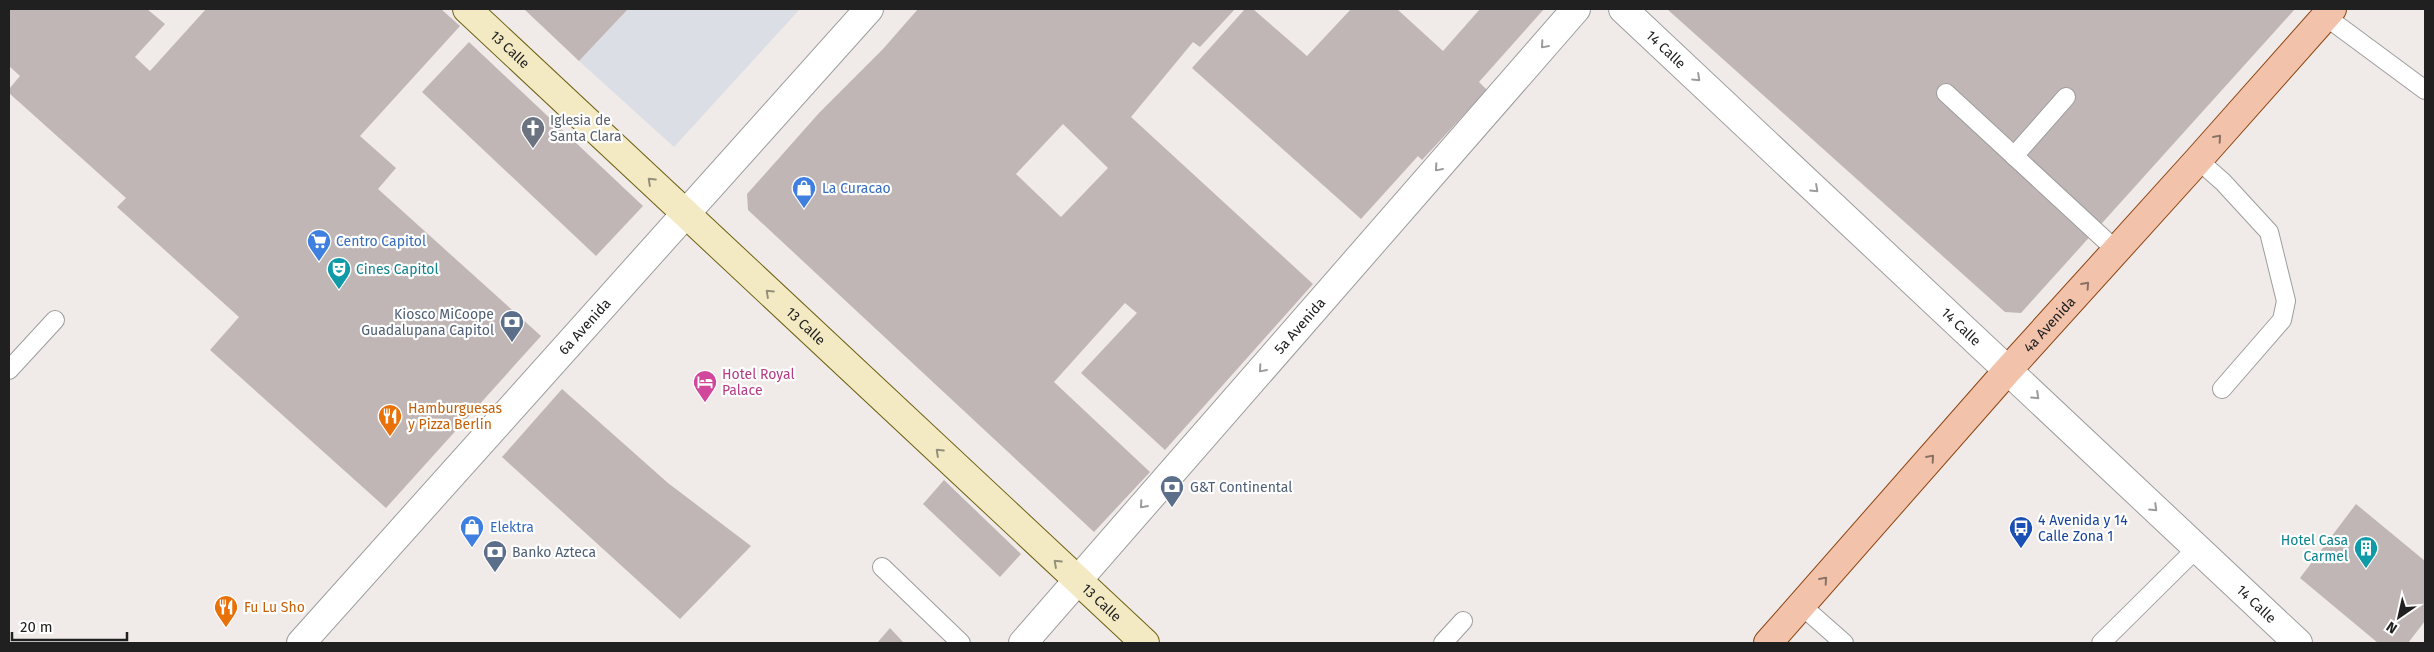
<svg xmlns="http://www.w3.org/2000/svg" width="2434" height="652" font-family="'Fira Sans',sans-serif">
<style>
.plaza{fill:#dcdee5}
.building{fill:#c0b6b5;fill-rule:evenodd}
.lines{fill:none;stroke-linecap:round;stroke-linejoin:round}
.lane-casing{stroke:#9d9d9d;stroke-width:20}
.street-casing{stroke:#9d9d9d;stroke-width:30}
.secondary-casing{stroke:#6d6112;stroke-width:30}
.primary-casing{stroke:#8b4511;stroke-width:30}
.lane{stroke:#fff;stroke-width:18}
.street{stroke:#fff;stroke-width:28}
.secondary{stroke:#f3eac3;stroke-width:28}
.primary{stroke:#f2c2ab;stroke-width:28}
.oneway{stroke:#9b9b9b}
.oneway2{stroke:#897166}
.oneway3{stroke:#948f7a}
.labels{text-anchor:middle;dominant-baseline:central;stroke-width:4.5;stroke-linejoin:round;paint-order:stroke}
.street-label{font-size:14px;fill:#202020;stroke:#fff}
.worship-label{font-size:14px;fill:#5b616d;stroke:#fff;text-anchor:start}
.shop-label{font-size:14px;fill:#366cbe;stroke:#fff;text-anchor:start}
.culture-label{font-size:14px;fill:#0d838f;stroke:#fff;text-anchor:start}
.service-label{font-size:14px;fill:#4e5e75;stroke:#fff;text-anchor:start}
.hotel-label{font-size:14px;fill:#b23c85;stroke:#fff;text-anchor:start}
.food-label{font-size:14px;fill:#c56008;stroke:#fff;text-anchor:start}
.transit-label{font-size:14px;fill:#164399;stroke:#fff;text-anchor:start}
</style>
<rect width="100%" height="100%" fill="#f0ebe8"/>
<polygon class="plaza" points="628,9 800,9 674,147 579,61"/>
<g class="building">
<polygon points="9,9 147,9 165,24 135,57 150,71 206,9 441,9 460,26 360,136 396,168 378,189 541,336 386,508 210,350 239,317 117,207 126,198 9,93 9,89 20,76 9,66"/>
<polygon points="524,9 628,9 579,61"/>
<path d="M 918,9 L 1235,9 L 1200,47 L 1193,42 L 1131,117 L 1313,284 L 1165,450 L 1081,373 L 1137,313 L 1125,303 L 1054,382 L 1150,472 L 1094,532 L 748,210 L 747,194 L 819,113 L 883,49 ZM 1063,124 L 1108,168 L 1061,217 L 1016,174 Z"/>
<polygon points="1245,9 1253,9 1307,56 1351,9 1397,9 1443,51 1480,9 1544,9 1479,82 1487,90 1422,160 1418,156 1361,219 1192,68"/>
<polygon points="1667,9 2295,9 2021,313 2005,312"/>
<polygon points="469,42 643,206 596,256 422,92"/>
<polygon points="562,389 668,483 751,546 680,619 502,457"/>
<polygon points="944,480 1021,554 1000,577 923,504"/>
<polygon points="2356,504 2425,561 2425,621 2408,643 2378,643 2300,578"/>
<polygon points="890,628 904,643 877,643"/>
</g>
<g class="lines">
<g class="lane-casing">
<g id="lane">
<polyline points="2325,16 2425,90"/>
<polyline points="1946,93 2117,251"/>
<polyline points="2014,156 2066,97"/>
<polyline points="2198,160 2223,182 2269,232 2286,301 2282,320 2222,389"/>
<polyline points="9,370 55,320"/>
<polyline points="882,567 961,643"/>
<polyline points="1802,606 1844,643"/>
<polyline points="1443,643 1463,621"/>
<polyline points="2101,643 2197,548"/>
</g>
</g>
<g class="street-casing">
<g id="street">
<path id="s1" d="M 1623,9 L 2298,643"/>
<path id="s2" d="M 301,643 L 869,9"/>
<path id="s3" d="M 1023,643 L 1576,9"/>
</g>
</g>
<g class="secondary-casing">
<g id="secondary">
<path id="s4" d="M 467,9 L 1145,643"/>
</g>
</g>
<g class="primary-casing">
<g id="primary">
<path id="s5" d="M 1768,643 L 2008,370 L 2198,160 L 2332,9"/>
</g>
</g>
<use href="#lane" class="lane"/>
<use href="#street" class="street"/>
<use href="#secondary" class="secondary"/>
<use href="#primary" class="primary"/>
</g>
<defs><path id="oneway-chevron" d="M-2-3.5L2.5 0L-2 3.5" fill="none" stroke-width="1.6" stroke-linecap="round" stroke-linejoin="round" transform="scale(1.25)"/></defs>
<g class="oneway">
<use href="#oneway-chevron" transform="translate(1544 45) rotate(131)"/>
<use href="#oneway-chevron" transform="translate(1697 78) rotate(43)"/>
<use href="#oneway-chevron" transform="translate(1438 168) rotate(131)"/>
<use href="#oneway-chevron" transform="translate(1815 189) rotate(43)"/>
<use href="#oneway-chevron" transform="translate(1262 369) rotate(131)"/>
<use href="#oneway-chevron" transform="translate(2036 396) rotate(43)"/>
<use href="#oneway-chevron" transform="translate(1143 505) rotate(131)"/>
<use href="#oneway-chevron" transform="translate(2154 508) rotate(44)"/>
</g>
<g class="oneway2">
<use href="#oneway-chevron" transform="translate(2218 138) rotate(-49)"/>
<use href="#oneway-chevron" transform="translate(2086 285) rotate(-48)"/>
<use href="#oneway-chevron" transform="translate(1931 458) rotate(-49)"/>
<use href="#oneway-chevron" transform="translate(1824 580) rotate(-49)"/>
</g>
<g class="oneway3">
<use href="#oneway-chevron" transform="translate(651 181) rotate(-137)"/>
<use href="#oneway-chevron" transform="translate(769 293) rotate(-137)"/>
<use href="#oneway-chevron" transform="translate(939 452) rotate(-137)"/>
<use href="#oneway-chevron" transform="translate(1057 563) rotate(-137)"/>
</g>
<defs>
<g id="church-pin" transform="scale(1.25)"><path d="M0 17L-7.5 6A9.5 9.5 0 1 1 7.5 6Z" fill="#6b7280" stroke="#fff"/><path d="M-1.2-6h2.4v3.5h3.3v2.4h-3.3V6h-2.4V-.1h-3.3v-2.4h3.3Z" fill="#fff"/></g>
<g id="shop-pin" transform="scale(1.25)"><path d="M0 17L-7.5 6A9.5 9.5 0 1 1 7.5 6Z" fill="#3f7fe0" stroke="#fff"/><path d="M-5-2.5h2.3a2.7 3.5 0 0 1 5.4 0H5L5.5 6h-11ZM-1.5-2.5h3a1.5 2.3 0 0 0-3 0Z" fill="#fff"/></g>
<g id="supermarket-pin" transform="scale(1.25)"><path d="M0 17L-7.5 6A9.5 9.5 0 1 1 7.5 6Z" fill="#3f7fe0" stroke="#fff"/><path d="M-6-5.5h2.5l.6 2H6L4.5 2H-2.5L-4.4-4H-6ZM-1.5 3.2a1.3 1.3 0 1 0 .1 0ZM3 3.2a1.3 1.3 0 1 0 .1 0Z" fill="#fff"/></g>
<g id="theatre-pin" transform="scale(1.25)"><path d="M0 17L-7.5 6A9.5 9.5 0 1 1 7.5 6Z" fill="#0f9aa8" stroke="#fff"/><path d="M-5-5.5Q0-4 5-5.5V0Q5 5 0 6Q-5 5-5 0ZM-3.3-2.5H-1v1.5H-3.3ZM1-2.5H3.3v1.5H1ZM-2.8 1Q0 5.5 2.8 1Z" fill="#fff"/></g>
<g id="bank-pin" transform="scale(1.25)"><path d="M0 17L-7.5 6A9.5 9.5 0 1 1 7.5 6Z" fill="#5c6f8a" stroke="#fff"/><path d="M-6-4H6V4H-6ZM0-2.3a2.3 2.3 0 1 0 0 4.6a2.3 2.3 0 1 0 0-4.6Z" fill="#fff"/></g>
<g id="hotel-pin" transform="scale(1.25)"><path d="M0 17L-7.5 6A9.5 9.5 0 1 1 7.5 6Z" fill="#d1479c" stroke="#fff"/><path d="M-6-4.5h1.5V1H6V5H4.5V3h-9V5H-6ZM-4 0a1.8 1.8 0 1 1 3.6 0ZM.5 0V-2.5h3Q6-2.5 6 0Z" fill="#fff"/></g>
<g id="restaurant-pin" transform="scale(1.25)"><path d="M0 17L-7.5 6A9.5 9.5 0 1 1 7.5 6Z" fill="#e8710a" stroke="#fff"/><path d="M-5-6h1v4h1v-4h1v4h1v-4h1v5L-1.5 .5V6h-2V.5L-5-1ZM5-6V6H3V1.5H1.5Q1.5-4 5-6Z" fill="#fff"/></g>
<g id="bus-pin" transform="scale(1.25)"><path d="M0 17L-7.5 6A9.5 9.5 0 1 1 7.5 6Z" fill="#1a4fb4" stroke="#fff"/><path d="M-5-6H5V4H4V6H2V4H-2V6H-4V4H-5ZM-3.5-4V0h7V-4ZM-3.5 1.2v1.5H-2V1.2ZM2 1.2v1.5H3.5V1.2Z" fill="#fff"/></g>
<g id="building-pin" transform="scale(1.25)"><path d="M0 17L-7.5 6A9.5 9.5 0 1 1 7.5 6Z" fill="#0f9aa8" stroke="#fff"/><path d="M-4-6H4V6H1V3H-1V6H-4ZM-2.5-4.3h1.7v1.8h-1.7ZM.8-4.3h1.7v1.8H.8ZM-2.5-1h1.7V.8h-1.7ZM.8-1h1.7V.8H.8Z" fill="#fff"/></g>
</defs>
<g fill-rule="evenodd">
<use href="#church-pin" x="533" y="128"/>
<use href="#shop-pin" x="804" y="188"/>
<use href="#supermarket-pin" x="319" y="241"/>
<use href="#theatre-pin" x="339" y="269"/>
<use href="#bank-pin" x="512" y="322"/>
<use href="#hotel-pin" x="705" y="382"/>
<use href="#restaurant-pin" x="390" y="416"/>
<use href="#bank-pin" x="1172" y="487"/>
<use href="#shop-pin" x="472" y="527"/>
<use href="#bus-pin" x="2021" y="528"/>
<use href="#building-pin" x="2366" y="548"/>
<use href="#bank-pin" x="495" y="552"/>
<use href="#restaurant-pin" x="226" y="607"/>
</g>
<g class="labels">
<g class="street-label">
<text stroke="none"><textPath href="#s4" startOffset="59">13 Calle</textPath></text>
<text stroke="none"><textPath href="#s1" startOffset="59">14 Calle</textPath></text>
<text stroke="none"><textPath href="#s5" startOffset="425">4a Avenida</textPath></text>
<text stroke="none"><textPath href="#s2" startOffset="425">6a Avenida</textPath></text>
<text stroke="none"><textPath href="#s3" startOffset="421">5a Avenida</textPath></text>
<text stroke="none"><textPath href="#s1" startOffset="464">14 Calle</textPath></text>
<text stroke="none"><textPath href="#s4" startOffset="464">13 Calle</textPath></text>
<text stroke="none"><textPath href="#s4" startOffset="869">13 Calle</textPath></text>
<text stroke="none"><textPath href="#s1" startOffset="869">14 Calle</textPath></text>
</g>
<g class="worship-label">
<text x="550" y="120">Iglesia de<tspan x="550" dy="16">Santa Clara</tspan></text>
</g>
<g class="shop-label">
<text x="822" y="188">La Curacao</text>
<text x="336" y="241">Centro Capitol</text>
<text x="490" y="527">Elektra</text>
</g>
<g class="culture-label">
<text x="356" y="269">Cines Capitol</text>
<text x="2348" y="540" text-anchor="end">Hotel Casa<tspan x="2348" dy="16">Carmel</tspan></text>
</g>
<g class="service-label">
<text x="494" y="314" text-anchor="end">Kiosco MiCoope<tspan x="494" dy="16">Guadalupana Capitol</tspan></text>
<text x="1190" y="487">G&amp;T Continental</text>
<text x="512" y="552">Banko Azteca</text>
</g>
<g class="hotel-label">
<text x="722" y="374">Hotel Royal<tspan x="722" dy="16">Palace</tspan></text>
</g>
<g class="food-label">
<text x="408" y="408">Hamburguesas<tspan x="408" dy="16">y Pizza Berlin</tspan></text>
<text x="244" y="607">Fu Lu Sho</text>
</g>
<g class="transit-label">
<text x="2038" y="520">4 Avenida y 14<tspan x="2038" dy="16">Calle Zona 1</tspan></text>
</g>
</g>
<rect width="2434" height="652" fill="none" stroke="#202020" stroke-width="20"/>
<g transform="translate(2399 617) rotate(214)" stroke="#ffffff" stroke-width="4" paint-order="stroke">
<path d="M0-4L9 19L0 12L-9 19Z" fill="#202020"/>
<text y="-8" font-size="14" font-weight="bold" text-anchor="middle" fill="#202020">N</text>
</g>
<path d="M12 632v8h115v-8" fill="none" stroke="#202020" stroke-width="2.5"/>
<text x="20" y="632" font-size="15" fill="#202020" stroke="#ffffff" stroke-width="4" paint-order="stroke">20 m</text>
</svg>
